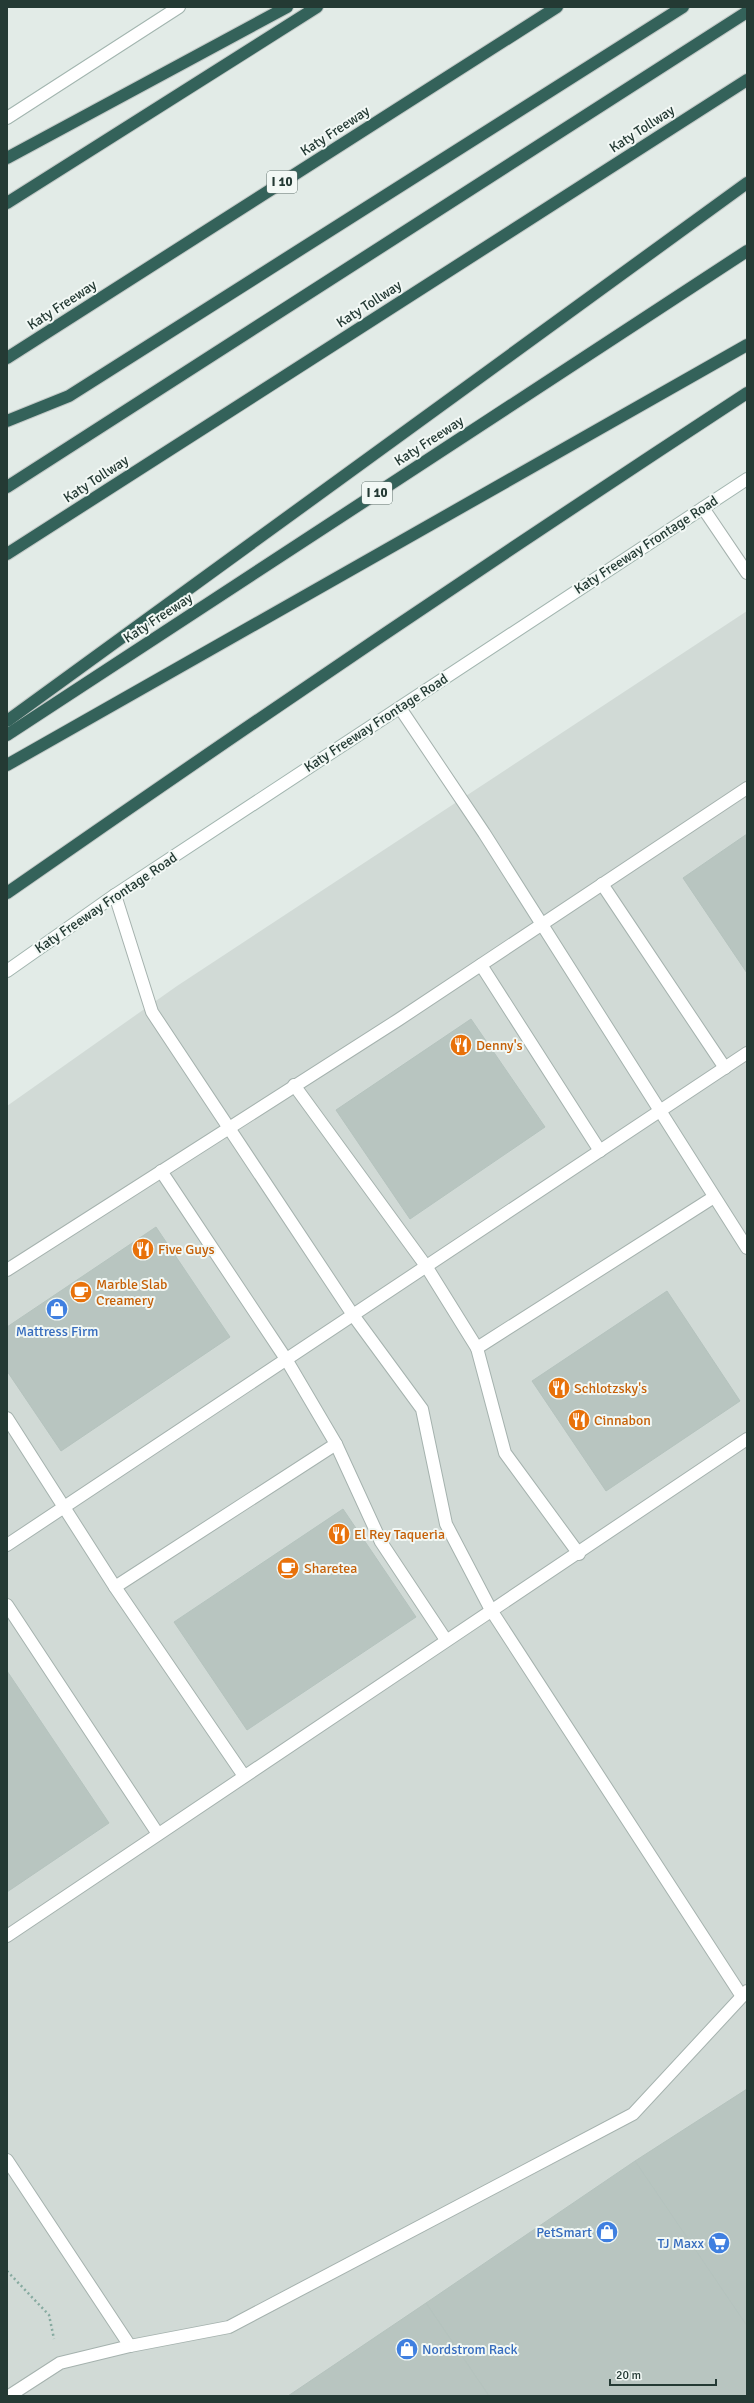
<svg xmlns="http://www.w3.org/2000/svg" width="754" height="2403" font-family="Signika,sans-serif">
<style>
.built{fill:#d1dad6}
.building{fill:#b8c5c0;stroke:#b5c3be}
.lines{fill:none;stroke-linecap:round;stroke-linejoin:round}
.lane-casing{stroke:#a5b2ae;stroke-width:14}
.secondary-casing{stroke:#a2b5af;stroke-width:14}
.highway-casing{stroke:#c2c8c6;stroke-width:14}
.path{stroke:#86aaa0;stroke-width:2.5;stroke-dasharray:2 3;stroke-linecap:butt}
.lane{stroke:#fff;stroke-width:12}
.secondary{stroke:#fff;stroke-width:12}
.highway{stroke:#34625a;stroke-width:12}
.labels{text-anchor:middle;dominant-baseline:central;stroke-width:4;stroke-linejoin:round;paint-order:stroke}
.shield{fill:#f2f8f5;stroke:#62736e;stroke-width:1}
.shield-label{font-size:13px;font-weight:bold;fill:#243a34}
.street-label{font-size:14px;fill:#243a34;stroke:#f2f8f5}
.food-label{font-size:14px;fill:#c56008;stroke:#f2f8f5;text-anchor:start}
.shop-label{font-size:14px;fill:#366cbe;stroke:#f2f8f5;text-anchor:end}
</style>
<rect width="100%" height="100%" fill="#e2ebe7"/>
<polygon class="built" points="747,611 747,2396 7,2396 7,1106 177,986"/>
<g class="building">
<polygon points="747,834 747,973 683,878"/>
<polygon points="471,1019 545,1127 410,1219 336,1110"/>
<polygon points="156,1227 230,1337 61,1451 7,1371 7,1327"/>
<polygon points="667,1291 740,1401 606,1491 532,1381"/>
<polygon points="343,1509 416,1617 247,1730 174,1622"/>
<polygon points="7,1671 109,1823 7,1892"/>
<polygon points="747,2089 747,2326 635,2161"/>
<polygon points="635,2161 747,2326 747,2396 489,2396 426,2303"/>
<polygon points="426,2303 489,2396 288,2396"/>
</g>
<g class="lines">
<g class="lane-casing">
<g id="lane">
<polyline points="703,508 747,573"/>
<polyline points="400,708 484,833 747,1248"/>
<polyline points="602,884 725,1068"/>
<polyline points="115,895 152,1012 353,1315 422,1409 446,1524 491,1610 741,1995"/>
<polyline points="481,965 600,1151"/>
<polyline points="294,1085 426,1266 477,1348 714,1197"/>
<polyline points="161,1171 286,1359 336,1444 381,1542 446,1640"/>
<polyline points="7,1270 398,1020 747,788"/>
<polyline points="477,1348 505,1453 579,1554"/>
<polyline points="7,1418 115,1587 244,1776"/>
<polyline points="7,1545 747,1053"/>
<polyline points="115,1587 336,1444"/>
<polyline points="7,1605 158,1834"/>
<polyline points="7,1936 747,1439"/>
<polyline points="7,2160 130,2346"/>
<polyline points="9,2396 60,2363 130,2346 229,2327 633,2114 747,1991"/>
</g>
</g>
<g class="secondary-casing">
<g id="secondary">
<polyline points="7,118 179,7"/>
<polyline points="7,971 115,895 747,479"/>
</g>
</g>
<g class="highway-casing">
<g id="highway">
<polyline points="7,158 287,7"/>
<polyline points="7,203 317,7"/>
<polyline points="7,358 557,7"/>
<polyline points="7,421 69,396 683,7"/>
<polyline points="7,487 747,12"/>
<polyline points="7,554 747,80"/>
<polyline points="7,721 747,183"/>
<polyline points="7,735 747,251"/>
<polyline points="7,765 747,345"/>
<path d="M 7,893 C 251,723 498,556 747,393"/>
</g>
</g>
<polyline class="path" points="7,2271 49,2315 54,2339"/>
<use href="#lane" class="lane"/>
<use href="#secondary" class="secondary"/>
<use href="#highway" class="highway"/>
</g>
<defs>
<g id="restaurant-disc" transform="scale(1.15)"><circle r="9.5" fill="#e8710a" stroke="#f2f8f5"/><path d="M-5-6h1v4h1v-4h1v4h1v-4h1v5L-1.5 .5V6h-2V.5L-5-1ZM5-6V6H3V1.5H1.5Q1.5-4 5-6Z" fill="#fff"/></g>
<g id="cafe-disc" transform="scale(1.15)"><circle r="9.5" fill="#e8710a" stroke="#f2f8f5"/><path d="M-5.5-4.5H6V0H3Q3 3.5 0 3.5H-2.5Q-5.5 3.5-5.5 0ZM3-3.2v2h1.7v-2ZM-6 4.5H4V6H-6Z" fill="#fff"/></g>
<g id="shop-disc" transform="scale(1.15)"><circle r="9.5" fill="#3f7fe0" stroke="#f2f8f5"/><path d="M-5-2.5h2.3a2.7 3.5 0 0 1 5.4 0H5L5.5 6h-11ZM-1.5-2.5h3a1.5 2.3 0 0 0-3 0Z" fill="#fff"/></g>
<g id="supermarket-disc" transform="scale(1.15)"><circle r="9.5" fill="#3f7fe0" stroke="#f2f8f5"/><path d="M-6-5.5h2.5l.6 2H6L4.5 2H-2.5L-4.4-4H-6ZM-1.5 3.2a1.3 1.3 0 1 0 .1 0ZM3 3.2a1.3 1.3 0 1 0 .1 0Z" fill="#fff"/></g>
</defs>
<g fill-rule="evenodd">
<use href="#restaurant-disc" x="461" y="1045"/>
<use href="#restaurant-disc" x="143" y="1249"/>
<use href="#cafe-disc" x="81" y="1292"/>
<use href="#shop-disc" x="57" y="1309"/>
<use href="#restaurant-disc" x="559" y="1388"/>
<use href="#restaurant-disc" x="579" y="1420"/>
<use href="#restaurant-disc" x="339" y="1534"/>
<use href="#cafe-disc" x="288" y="1568"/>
<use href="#shop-disc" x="607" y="2232"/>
<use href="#supermarket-disc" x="719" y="2243"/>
<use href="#shop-disc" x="407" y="2349"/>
</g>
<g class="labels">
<g class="shield">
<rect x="267" y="171" width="30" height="22" rx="3"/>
<rect x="362" y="482" width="30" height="22" rx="3"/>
</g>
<g class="shield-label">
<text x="282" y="182">I 10</text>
<text x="377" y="493">I 10</text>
</g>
<g class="street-label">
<text transform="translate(642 129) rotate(-33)">Katy Tollway</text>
<text transform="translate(335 131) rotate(-33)">Katy Freeway</text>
<text transform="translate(369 304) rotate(-33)">Katy Tollway</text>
<text transform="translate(62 305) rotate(-33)">Katy Freeway</text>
<text transform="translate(429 441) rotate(-33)">Katy Freeway</text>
<text transform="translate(96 479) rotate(-33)">Katy Tollway</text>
<text transform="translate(646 545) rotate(-33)">Katy Freeway Frontage Road</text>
<text transform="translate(158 618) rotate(-33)">Katy Freeway</text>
<text transform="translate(376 723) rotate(-33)">Katy Freeway Frontage Road</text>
<text transform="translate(106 903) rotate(-34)">Katy Freeway Frontage Road</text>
</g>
<g class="food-label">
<text x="476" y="1045">Denny's</text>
<text x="158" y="1249">Five Guys</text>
<text x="96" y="1284">Marble Slab<tspan x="96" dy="16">Creamery</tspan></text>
<text x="574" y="1388">Schlotzsky's</text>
<text x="594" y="1420">Cinnabon</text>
<text x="354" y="1534">El Rey Taqueria</text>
<text x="304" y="1568">Sharetea</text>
</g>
<g class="shop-label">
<text x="57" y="1331" text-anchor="middle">Mattress Firm</text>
<text x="592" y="2232">PetSmart</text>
<text x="704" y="2243">TJ Maxx</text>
<text x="422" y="2349" text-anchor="start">Nordstrom Rack</text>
</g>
</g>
<rect width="754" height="2403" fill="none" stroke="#243a34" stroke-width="16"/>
<path d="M610 2379v6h106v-6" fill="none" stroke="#243a34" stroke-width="2"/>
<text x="616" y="2379" font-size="12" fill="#243a34" stroke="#f2f8f5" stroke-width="3" paint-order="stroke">20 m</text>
</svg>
